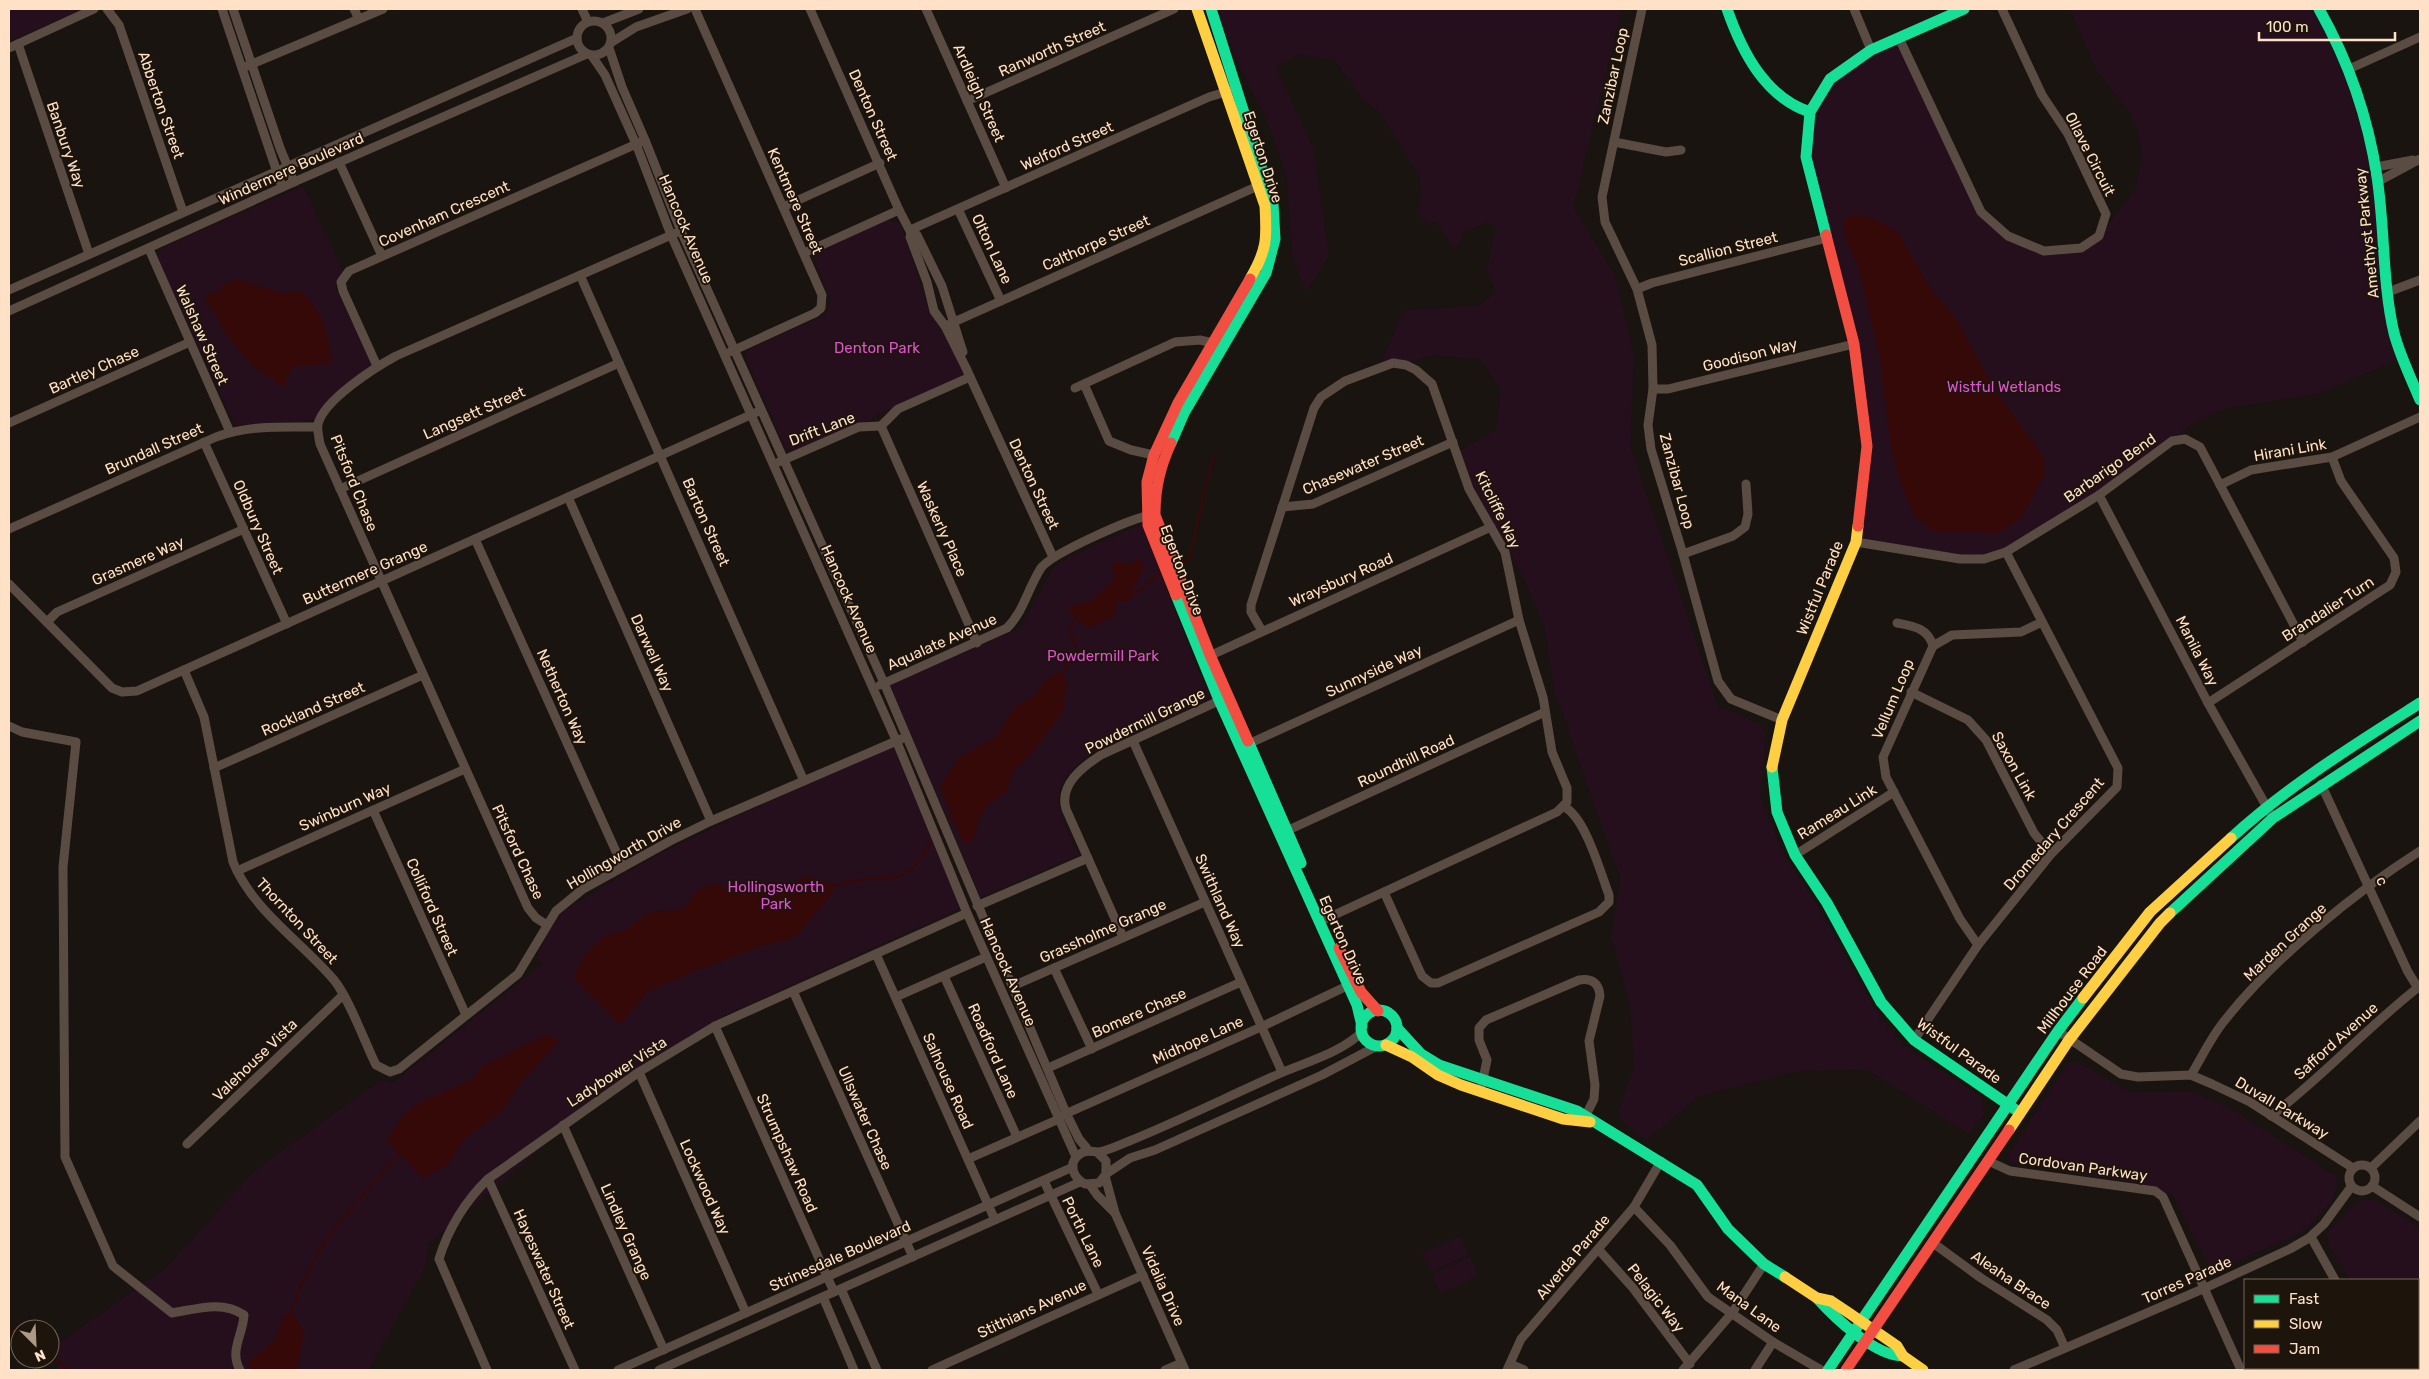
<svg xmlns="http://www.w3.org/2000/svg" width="2429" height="1379" font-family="Rubik,sans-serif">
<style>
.green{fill:#250f1d}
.water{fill:#360909}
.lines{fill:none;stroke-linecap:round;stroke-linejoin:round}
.stream{stroke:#360909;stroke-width:2.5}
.street{stroke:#5a4c43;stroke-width:9}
.fast{stroke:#16e098;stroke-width:11}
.slow{stroke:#ffcf43;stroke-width:11}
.jam{stroke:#f24e42;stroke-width:11}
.labels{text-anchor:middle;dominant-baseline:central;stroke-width:4;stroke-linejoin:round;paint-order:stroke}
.street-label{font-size:15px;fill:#ffe1c7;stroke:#1d140b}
.park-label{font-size:15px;fill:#e052d1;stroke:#1d140b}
</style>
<rect width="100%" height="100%" fill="#19140f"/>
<g class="green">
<polygon points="9,9 83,9 9,41"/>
<polygon points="1215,9 1622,9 1573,207 1615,276 1634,356 1630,446 1717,705 1761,725 1766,735 1760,797 1784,855 1819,908 1881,1020 1911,1051 1981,1096 1984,1114 1969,1134 1868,1070 1848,1069 1793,1072 1698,1096 1647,1140 1617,1117 1634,1067 1630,1008 1611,935 1620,878 1554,689 1544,625 1522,574 1455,454 1496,430 1501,390 1480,359 1434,355 1379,370 1403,311 1480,305 1496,292 1486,270 1496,228 1486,222 1465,232 1455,249 1435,221 1427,225 1418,213 1421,192 1418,174 1379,111 1363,100 1335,60 1298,54 1276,68 1313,148 1329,256 1306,292 1292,254 1286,172 1265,115 1243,74"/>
<polygon points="2070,9 2319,9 2368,122 2402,358 2319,393 2229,408 2195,422 2099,496 2004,552 1983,559 1855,542 1867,444 1853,345 1806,156 1813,114 1830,78 1899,38 1981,213 2008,236 2043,250 2081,248 2100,236 2136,188 2142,155 2139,134 2131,114 2097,71"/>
<polygon points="303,186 343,271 335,288 373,365 330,400 314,420 235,425 157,258 161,248"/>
<polygon points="887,219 900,223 931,316 940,328 966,376 874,416 871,421 863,422 795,451 786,449 746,360 747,350 825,315 831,300 814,260 814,254 820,248"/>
<path d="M 1142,524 L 1195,663 L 1212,698 L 1094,752 C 1042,788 1056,806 1079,855 L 980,897 L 890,685 L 1016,630 L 1026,619 L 1053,568 L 1070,556 Z"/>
<polygon points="893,747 961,908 723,1016 631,1072 428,1244 425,1267 368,1370 56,1370 60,1342 166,1268 252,1173 381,1080 393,1083 542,964 537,957 546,935 564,911 627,872 671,848 744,813"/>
<polygon points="2078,1062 2129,1092 2191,1091 2228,1107 2337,1177 2336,1190 2330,1203 2302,1232 2212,1272 2172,1194 2138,1184 2010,1162 2007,1157 2068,1063"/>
<polygon points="2366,1199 2377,1201 2420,1228 2420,1302 2418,1301 2418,1280 2350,1280 2330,1247 2326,1234 2356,1203"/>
<polygon points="1460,1236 1468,1255 1431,1271 1422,1253"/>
<polygon points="1470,1257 1478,1276 1441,1293 1432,1274"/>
</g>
<g class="water">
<polygon points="1852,214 1872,218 1898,232 1930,288 1954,315 1996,392 2043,455 2045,474 2021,518 1998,533 1933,531 1914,515 1900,483 1890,440 1880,359 1858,266 1846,241 1843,221"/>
<path d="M 236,279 L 283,293 L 302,291 C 324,316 328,330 331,363 L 292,367 L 283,388 L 249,362 L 226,334 L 211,307 L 204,304 L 208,293 L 220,292 L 221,286 Z"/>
<polygon points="1138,559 1145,566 1127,601 1117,602 1115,615 1089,628 1083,625 1066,607 1090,601 1115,578 1111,567 1115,562 1131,564"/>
<path d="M 1063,670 L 1067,686 L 1062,713 L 1031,754 L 1013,771 L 1006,793 C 996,798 987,803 982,813 C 976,824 978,838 967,845 L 961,838 L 940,787 L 959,758 L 995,737 L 1015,707 L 1035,695 L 1047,678 Z"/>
<polygon points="806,876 836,885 828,899 794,938 762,946 692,972 647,992 620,1025 573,978 584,955 607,934 623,931 648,913 684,908 698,889 718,883 729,891 776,894"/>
<polygon points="547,1034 559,1041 519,1084 503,1110 465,1138 448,1164 423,1178 386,1140 407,1111 421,1102 474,1078 481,1067"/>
<polygon points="291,1311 304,1332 297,1370 250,1370 248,1362 275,1339 283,1317"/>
</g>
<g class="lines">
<g class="stream">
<path d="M 1178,564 L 1189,560 C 1198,525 1202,491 1214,457"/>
<polyline points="1130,597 1162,572"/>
<polyline points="1063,670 1078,654 1070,630 1076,616"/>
<polyline points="947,821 952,814"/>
<polyline points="939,831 940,830"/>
<polyline points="836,885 863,879 897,877 915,866 932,841"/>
<polyline points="291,1311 302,1282 327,1237 399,1153"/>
<polyline points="9,1329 20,1335"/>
<polyline points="50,1356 69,1370"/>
</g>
<g class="street">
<polyline points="107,9 119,25 183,212"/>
<polyline points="222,9 282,187"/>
<polyline points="233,9 280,148 294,182"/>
<polyline points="354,9 359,19"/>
<polyline points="582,9 588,22"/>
<polyline points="695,9 822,295 821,308 815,313 730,352"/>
<polyline points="810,9 899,210 911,233 910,237 927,282 934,311 945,326 966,368 1053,557"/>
<polyline points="926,9 1006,188"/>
<polyline points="1642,9 1602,197 1605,222 1637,289 1652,345 1653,389 1648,425 1651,449 1683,554 1718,681 1731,699 1782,720"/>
<polyline points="1854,9 1871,50"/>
<circle cx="594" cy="38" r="17"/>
<polyline points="603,23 639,9"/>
<polyline points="1899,38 1981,212 2008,236 2044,251 2081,248 2099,236 2106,214 2068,134 2042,95 2002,9"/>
<polyline points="612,42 636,27 687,9"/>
<polyline points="18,44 89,254"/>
<polyline points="9,48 94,9"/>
<polyline points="609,48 622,87 645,140 681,231 884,683 1066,1113 1079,1139 1089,1151"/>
<polyline points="592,56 605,75 636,144 671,235 896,740 967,913 1076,1157"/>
<polyline points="247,66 383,9"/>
<polyline points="2349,69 2420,37"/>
<polyline points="967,101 1174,9"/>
<polyline points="1614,142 1666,152 1681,150"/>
<polyline points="339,162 382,256"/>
<polyline points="2376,167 2413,160"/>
<polyline points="2379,181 2420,159"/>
<polyline points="783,207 880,163"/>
<polyline points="958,209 1001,301"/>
<polyline points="910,230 1209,97 1229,91"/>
<polyline points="911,233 917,235 942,286 963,352"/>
<polyline points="149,249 230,432"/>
<polyline points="804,253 899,210"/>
<polyline points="580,275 804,781"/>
<polyline points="1637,289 1652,283 1827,238"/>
<polyline points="9,290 577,38"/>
<polyline points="2388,292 2420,280"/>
<polyline points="9,311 294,182 587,54"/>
<polyline points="945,326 1258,186"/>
<polyline points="377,366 343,291 341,282 349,271 641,142"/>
<polyline points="1084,384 1109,441 1131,450 1154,455"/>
<polyline points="1075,388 1175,342 1200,340 1213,343"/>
<polyline points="1653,389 1668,389 1854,344"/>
<polyline points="9,423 190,342"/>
<polyline points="881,426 977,643"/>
<polyline points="881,426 898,409 970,377"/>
<polyline points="204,442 287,624"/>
<polyline points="779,462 859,427 881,426"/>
<polyline points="2220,485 2251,470 2332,457 2420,417"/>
<polyline points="340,489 619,363"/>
<polyline points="2099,495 2208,703 2273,818"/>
<polyline points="568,497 711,821"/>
<polyline points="1282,507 1313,504 1453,442"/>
<path d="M 9,529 L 216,437 C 249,425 282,427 317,427"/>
<polyline points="475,539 623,867"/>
<polyline points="1856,542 1960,559 1984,559 2006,552 2099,495 2172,441 2185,439 2200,447 2303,642"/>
<polyline points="1683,554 1733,536 1745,527 1748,514 1746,484"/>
<polyline points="9,584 112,688 122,692 137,691 757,412"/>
<polyline points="47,622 57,612 244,529"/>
<path d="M 1897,623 C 1913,626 1928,628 1933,646"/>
<polyline points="1262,631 1251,612 1251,605 1314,408 1321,397 1345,381 1393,363 1406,365 1416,370 1432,384 1469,489 1505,552 1519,620 1543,697 1552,752 1567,788 1567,802 1557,812 1319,922"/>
<polyline points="1205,658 1491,527"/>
<path d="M 184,670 L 204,717 L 233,862 C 253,911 301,941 334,980 C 349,998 365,1043 376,1065 L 390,1072 L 399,1069 L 518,974 L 556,911 L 583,889 L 670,841 L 711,821 L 901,739"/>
<path d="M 880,685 L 1007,628 C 1024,611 1028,588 1041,568 C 1051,554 1133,517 1152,515"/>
<polyline points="1911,692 1968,720 1986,740 2034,833 2051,854"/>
<polyline points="2208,703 2390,585 2396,572 2394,558 2341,481 2332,457"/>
<path d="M 9,726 L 22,732 L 76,742 L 63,867 L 65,1157 L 113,1266 L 172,1313 C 196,1309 223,1300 244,1315 C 243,1335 229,1351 240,1370"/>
<polyline points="1133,741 1282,1072"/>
<polyline points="1244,746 1519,620"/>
<polyline points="214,768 423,675"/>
<polyline points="2321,784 2408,972 2418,988"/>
<polyline points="373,810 466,1015"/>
<polyline points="1282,833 1545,712"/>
<polyline points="1795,855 1894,792"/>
<polyline points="237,871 465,769"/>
<path d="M 1384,892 L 1422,976 L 1431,983 L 1438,983 L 1599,912 L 1609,902 L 1609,895 C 1601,874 1585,816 1564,807"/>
<polyline points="977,906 1088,858"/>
<path d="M 547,925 L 536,918 L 528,908 L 320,444 C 319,438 317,430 318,424 C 324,400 374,368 396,356 L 676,233"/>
<path d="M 1123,937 L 1066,809 C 1059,785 1082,767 1101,755 L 1223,699"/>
<polyline points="1978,945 1960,919 1886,777 1883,757 1933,646 1952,635 2021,632 2042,622"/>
<polyline points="876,954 995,1220"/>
<polyline points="1054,968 1092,1049"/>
<polyline points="944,976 1017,1137"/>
<polyline points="1013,986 1205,902"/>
<polyline points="793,991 913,1257"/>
<polyline points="896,997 986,957"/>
<polyline points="715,1026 834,1292"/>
<polyline points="2058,1031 2121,1074 2138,1077 2191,1075 2212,1084 2250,1102 2353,1168"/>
<polyline points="1914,1040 1978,945 2051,854 2117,787 2118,768 2006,552"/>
<polyline points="1048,1068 1241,982"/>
<polyline points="639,1072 746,1313"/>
<path d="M 2191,1075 C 2202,1057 2211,1037 2225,1020 C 2274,958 2354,893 2420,851"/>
<path d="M 1482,1084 L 1487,1060 L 1479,1040 L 1479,1028 L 1486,1020 L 1579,980 C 1592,978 1599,983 1600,996 L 1589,1041 L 1595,1085 L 1594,1099 L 1583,1121"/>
<polyline points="1063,1115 1261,1027 1347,986"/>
<path d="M 2271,1116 C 2324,1076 2368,1026 2420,986"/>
<polyline points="563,1125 664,1350"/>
<polyline points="187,1144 343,995"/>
<path d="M 1097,1152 L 1106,1161 L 1106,1174 L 1099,1183 L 1085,1184 C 1073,1178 1067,1163 1080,1154 C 1086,1149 1092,1152 1098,1152 C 1107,1151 1119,1145 1127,1142 C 1179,1121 1229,1096 1281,1073 C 1309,1061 1340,1053 1362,1032"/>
<polyline points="968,1159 1059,1119"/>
<polyline points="1988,1161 2010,1171 2155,1191 2163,1197 2241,1370"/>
<circle cx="2362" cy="1178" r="13"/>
<polyline points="2371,1168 2420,1121"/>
<polyline points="1106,1174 1130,1158 1155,1150 1322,1075 1377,1046"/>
<polyline points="1105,1176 1115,1213 1185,1370"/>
<polyline points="488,1179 575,1370"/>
<polyline points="1044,1181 1098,1294"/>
<polyline points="1090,1185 1097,1195 1115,1213"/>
<polyline points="2372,1186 2420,1217"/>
<polyline points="1634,1207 1670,1245 1708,1297 1773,1342 1821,1370"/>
<polyline points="2311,1237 2335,1280"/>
<polyline points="1933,1243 1981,1278 2047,1320 2057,1330 2065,1348"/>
<polyline points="1599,1250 1633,1288 1690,1364"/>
<polyline points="841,1289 877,1370"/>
<polyline points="823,1297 854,1370"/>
<polyline points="2418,1310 2420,1312"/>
<polyline points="1510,1364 1524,1370"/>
<path d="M 487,1370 L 439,1259 C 448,1229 466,1200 488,1179 L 639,1072 L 715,1026 L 967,913"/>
<polyline points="618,1370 1073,1167"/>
<polyline points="659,1370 1080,1182"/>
<polyline points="932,1370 1143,1275"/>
<polyline points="1165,1370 1181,1363"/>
<polyline points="1507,1370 1521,1339 1634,1207 1661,1161"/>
<polyline points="1683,1370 1732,1313 1764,1264"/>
<polyline points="1755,1370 1773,1342"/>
<polyline points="2014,1370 2205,1288 2290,1249 2309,1238 2324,1224 2351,1187"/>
</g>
<g class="fast">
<path d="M 1727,9 C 1742,52 1765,97 1810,112"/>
<path d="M 2319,9 C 2349,62 2368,117 2377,177 C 2385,228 2382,282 2394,333 C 2400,356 2411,378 2420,400"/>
<polyline points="1826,235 1806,157 1810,112 1830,79 1871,50 1964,9"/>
<polyline points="1171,443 1184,413 1266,273 1275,239 1273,204 1211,9"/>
<polyline points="1176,595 1219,700 1357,1005 1362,1026"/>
<polyline points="1248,741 1301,863"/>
<polyline points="1772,767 1777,812 1795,855 1827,903 1881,1002 1914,1040 2019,1112"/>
<path d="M 2231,838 C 2289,785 2354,745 2420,703"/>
<polyline points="2170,913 2273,818 2420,721"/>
<circle cx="1379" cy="1028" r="18"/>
<polyline points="1397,1028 1421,1054 1439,1065 1577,1111 1697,1185 1728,1229 1764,1264 1785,1277"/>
<path d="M 1817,1298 C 1835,1318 1875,1356 1903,1356"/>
<polyline points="1828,1370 2058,1031 2083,998"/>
</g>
<g class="slow">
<path d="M 1197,9 L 1265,206 C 1267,239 1267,250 1250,279"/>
<polyline points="1772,767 1782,720 1856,542 1858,526"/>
<polyline points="2083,998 2150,912 2231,838"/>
<polyline points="1386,1045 1412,1057 1438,1075 1461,1085 1563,1119 1590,1122"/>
<polyline points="2009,1130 2069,1040 2160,923 2170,913"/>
<polyline points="1785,1277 1817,1298 1831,1301 1849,1313 1897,1346 1903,1356 1923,1370"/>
</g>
<g class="jam">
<polyline points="1826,235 1854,344 1867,446 1858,526"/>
<path d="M 1171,443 C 1160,467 1155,488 1155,515 L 1210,655 L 1248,741"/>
<polyline points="1176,595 1148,525 1147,482 1154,455 1178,403 1250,279"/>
<polyline points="1339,948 1361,992 1378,1011"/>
<polyline points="1846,1370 2009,1130"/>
</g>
</g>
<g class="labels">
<g class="street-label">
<text transform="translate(1052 49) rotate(-24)">Ranworth Street</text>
<text transform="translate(1613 76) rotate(-78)">Zanzibar Loop</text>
<text transform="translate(979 93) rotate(66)">Ardleigh Street</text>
<text transform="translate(161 105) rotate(71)">Abberton Street</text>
<text transform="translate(873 115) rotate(66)">Denton Street</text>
<text transform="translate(66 145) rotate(71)">Banbury Way</text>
<text transform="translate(1067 146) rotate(-24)">Welford Street</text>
<text transform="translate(2090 154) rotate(63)">Ollave Circuit</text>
<text transform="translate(1263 157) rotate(72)">Egerton Drive</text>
<text transform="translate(291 169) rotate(-24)">Windermere Boulevard</text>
<text transform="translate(795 201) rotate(66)">Kentmere Street</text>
<text transform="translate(444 214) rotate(-24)">Covenham Crescent</text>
<text transform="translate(686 229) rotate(67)">Hancock Avenue</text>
<text transform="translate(2367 233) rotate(-96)">Amethyst Parkway</text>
<text transform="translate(1096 243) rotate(-24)">Calthorpe Street</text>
<text transform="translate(992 249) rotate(65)">Olton Lane</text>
<text transform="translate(1728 249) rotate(-14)">Scallion Street</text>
<text transform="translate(202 335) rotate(66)">Walshaw Street</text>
<text transform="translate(1750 355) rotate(-14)">Goodison Way</text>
<text transform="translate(94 370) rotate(-24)">Bartley Chase</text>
<text transform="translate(474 413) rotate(-24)">Langsett Street</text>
<text transform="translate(822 429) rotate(-21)">Drift Lane</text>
<text transform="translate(154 449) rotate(-24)">Brundall Street</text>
<text transform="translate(2290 450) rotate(-10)">Hirani Link</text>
<text transform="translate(1363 465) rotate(-23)">Chasewater Street</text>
<text transform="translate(2110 468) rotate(-35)">Barbarigo Bend</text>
<text transform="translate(1677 481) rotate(75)">Zanzibar Loop</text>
<text transform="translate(354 483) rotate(68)">Pitsford Chase</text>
<text transform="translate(1034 484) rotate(65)">Denton Street</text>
<text transform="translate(1498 510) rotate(64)">Kitcliffe Way</text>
<text transform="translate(706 522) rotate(66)">Barton Street</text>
<text transform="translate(258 527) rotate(66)">Oldbury Street</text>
<text transform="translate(942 529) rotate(66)">Waskerly Place</text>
<text transform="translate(138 561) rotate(-24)">Grasmere Way</text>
<text transform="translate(1182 570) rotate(69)">Egerton Drive</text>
<text transform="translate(365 573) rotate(-24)">Buttermere Grange</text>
<text transform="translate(1341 580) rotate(-24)">Wraysbury Road</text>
<text transform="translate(1820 588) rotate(-68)">Wistful Parade</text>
<text transform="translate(849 599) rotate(66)">Hancock Avenue</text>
<text transform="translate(2328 609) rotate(-33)">Brandalier Turn</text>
<text transform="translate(942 642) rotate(-24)">Aqualate Avenue</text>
<text transform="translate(2197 651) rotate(63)">Manila Way</text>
<text transform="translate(652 653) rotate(66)">Darwell Way</text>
<text transform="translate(1374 671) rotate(-25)">Sunnyside Way</text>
<text transform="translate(562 697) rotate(66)">Netherton Way</text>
<text transform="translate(1893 699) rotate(-67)">Vellum Loop</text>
<text transform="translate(313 709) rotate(-24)">Rockland Street</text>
<text transform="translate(1145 721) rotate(-26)">Powdermill Grange</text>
<text transform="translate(1406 761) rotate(-25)">Roundhill Road</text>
<text transform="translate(2014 766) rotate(61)">Saxon Link</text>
<text transform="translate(345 807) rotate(-24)">Swinburn Way</text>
<text transform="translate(1837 812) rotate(-32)">Rameau Link</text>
<text transform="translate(2054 834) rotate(-49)">Dromedary Crescent</text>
<text transform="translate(518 852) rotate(65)">Pitsford Chase</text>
<text transform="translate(624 853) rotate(-30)">Hollingworth Drive</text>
<text transform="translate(2382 881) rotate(66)">c</text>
<text transform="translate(1220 901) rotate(66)">Swithland Way</text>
<text transform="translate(432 907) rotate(66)">Colliford Street</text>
<text transform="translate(297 921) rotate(47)">Thornton Street</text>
<text transform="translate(1103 931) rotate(-24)">Grassholme Grange</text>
<text transform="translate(1343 940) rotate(66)">Egerton Drive</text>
<text transform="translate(2285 942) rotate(-43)">Marden Grange</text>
<text transform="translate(1008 972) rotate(66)">Hancock Avenue</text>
<text transform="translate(2072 990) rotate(-53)">Millhouse Road</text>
<text transform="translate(1139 1013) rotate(-24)">Bomere Chase</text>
<text transform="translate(1198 1040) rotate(-24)">Midhope Lane</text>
<text transform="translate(2336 1041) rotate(-42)">Safford Avenue</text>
<text transform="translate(993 1051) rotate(66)">Roadford Lane</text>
<text transform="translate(1959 1051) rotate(36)">Wistful Parade</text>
<text transform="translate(255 1060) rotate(-44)">Valehouse Vista</text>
<text transform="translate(617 1072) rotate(-33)">Ladybower Vista</text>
<text transform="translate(948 1081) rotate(66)">Salhouse Road</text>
<text transform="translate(2282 1108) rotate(31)">Duvall Parkway</text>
<text transform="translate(865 1118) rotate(66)">Ullswater Chase</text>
<text transform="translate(787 1153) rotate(66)">Strumpshaw Road</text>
<text transform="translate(2083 1167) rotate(8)">Cordovan Parkway</text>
<text transform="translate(705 1187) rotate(66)">Lockwood Way</text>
<text transform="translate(626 1232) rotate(66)">Lindley Grange</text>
<text transform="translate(1083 1232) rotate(64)">Porth Lane</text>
<text transform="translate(840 1256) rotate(-24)">Strinesdale Boulevard</text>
<text transform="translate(1573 1257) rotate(-50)">Alverda Parade</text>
<text transform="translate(544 1269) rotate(66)">Hayeswater Street</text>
<text transform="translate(2011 1280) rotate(34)">Aleaha Brace</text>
<text transform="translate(2187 1280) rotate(-24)">Torres Parade</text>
<text transform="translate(1163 1286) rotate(66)">Vidalia Drive</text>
<text transform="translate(1656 1298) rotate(52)">Pelagic Way</text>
<text transform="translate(1749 1307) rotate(36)">Mana Lane</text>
<text transform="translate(1032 1309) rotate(-25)">Stithians Avenue</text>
</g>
<g class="park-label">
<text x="877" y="348">Denton Park</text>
<text x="2004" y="387">Wistful Wetlands</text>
<text x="1103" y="656">Powdermill Park</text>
<text x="776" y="887">Hollingsworth<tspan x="776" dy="17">Park</tspan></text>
</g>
</g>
<rect width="2429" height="1379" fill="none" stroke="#ffe1c7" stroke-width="20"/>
<rect x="2244" y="1279" width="175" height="90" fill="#1d140b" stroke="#776656"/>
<rect x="2254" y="1295" width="25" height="8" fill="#16e098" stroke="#776656"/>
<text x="2289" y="1304" font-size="15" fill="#ffe1c7">Fast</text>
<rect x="2254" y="1320" width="25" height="8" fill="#ffcf43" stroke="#776656"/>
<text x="2289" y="1329" font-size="15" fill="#ffe1c7">Slow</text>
<rect x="2254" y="1345" width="25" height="8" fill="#f24e42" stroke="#776656"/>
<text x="2289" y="1354" font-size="15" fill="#ffe1c7">Jam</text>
<g transform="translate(35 1344) rotate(156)"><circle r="24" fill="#1d140b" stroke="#776656"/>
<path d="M0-4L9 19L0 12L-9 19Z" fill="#ae9987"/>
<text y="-8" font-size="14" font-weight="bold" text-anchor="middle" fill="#ffe1c7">N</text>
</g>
<path d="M2259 32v8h136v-8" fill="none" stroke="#ffe1c7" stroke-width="2.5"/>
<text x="2266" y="32" font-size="15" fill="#ffe1c7" stroke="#1d140b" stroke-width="4" paint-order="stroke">100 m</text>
</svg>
